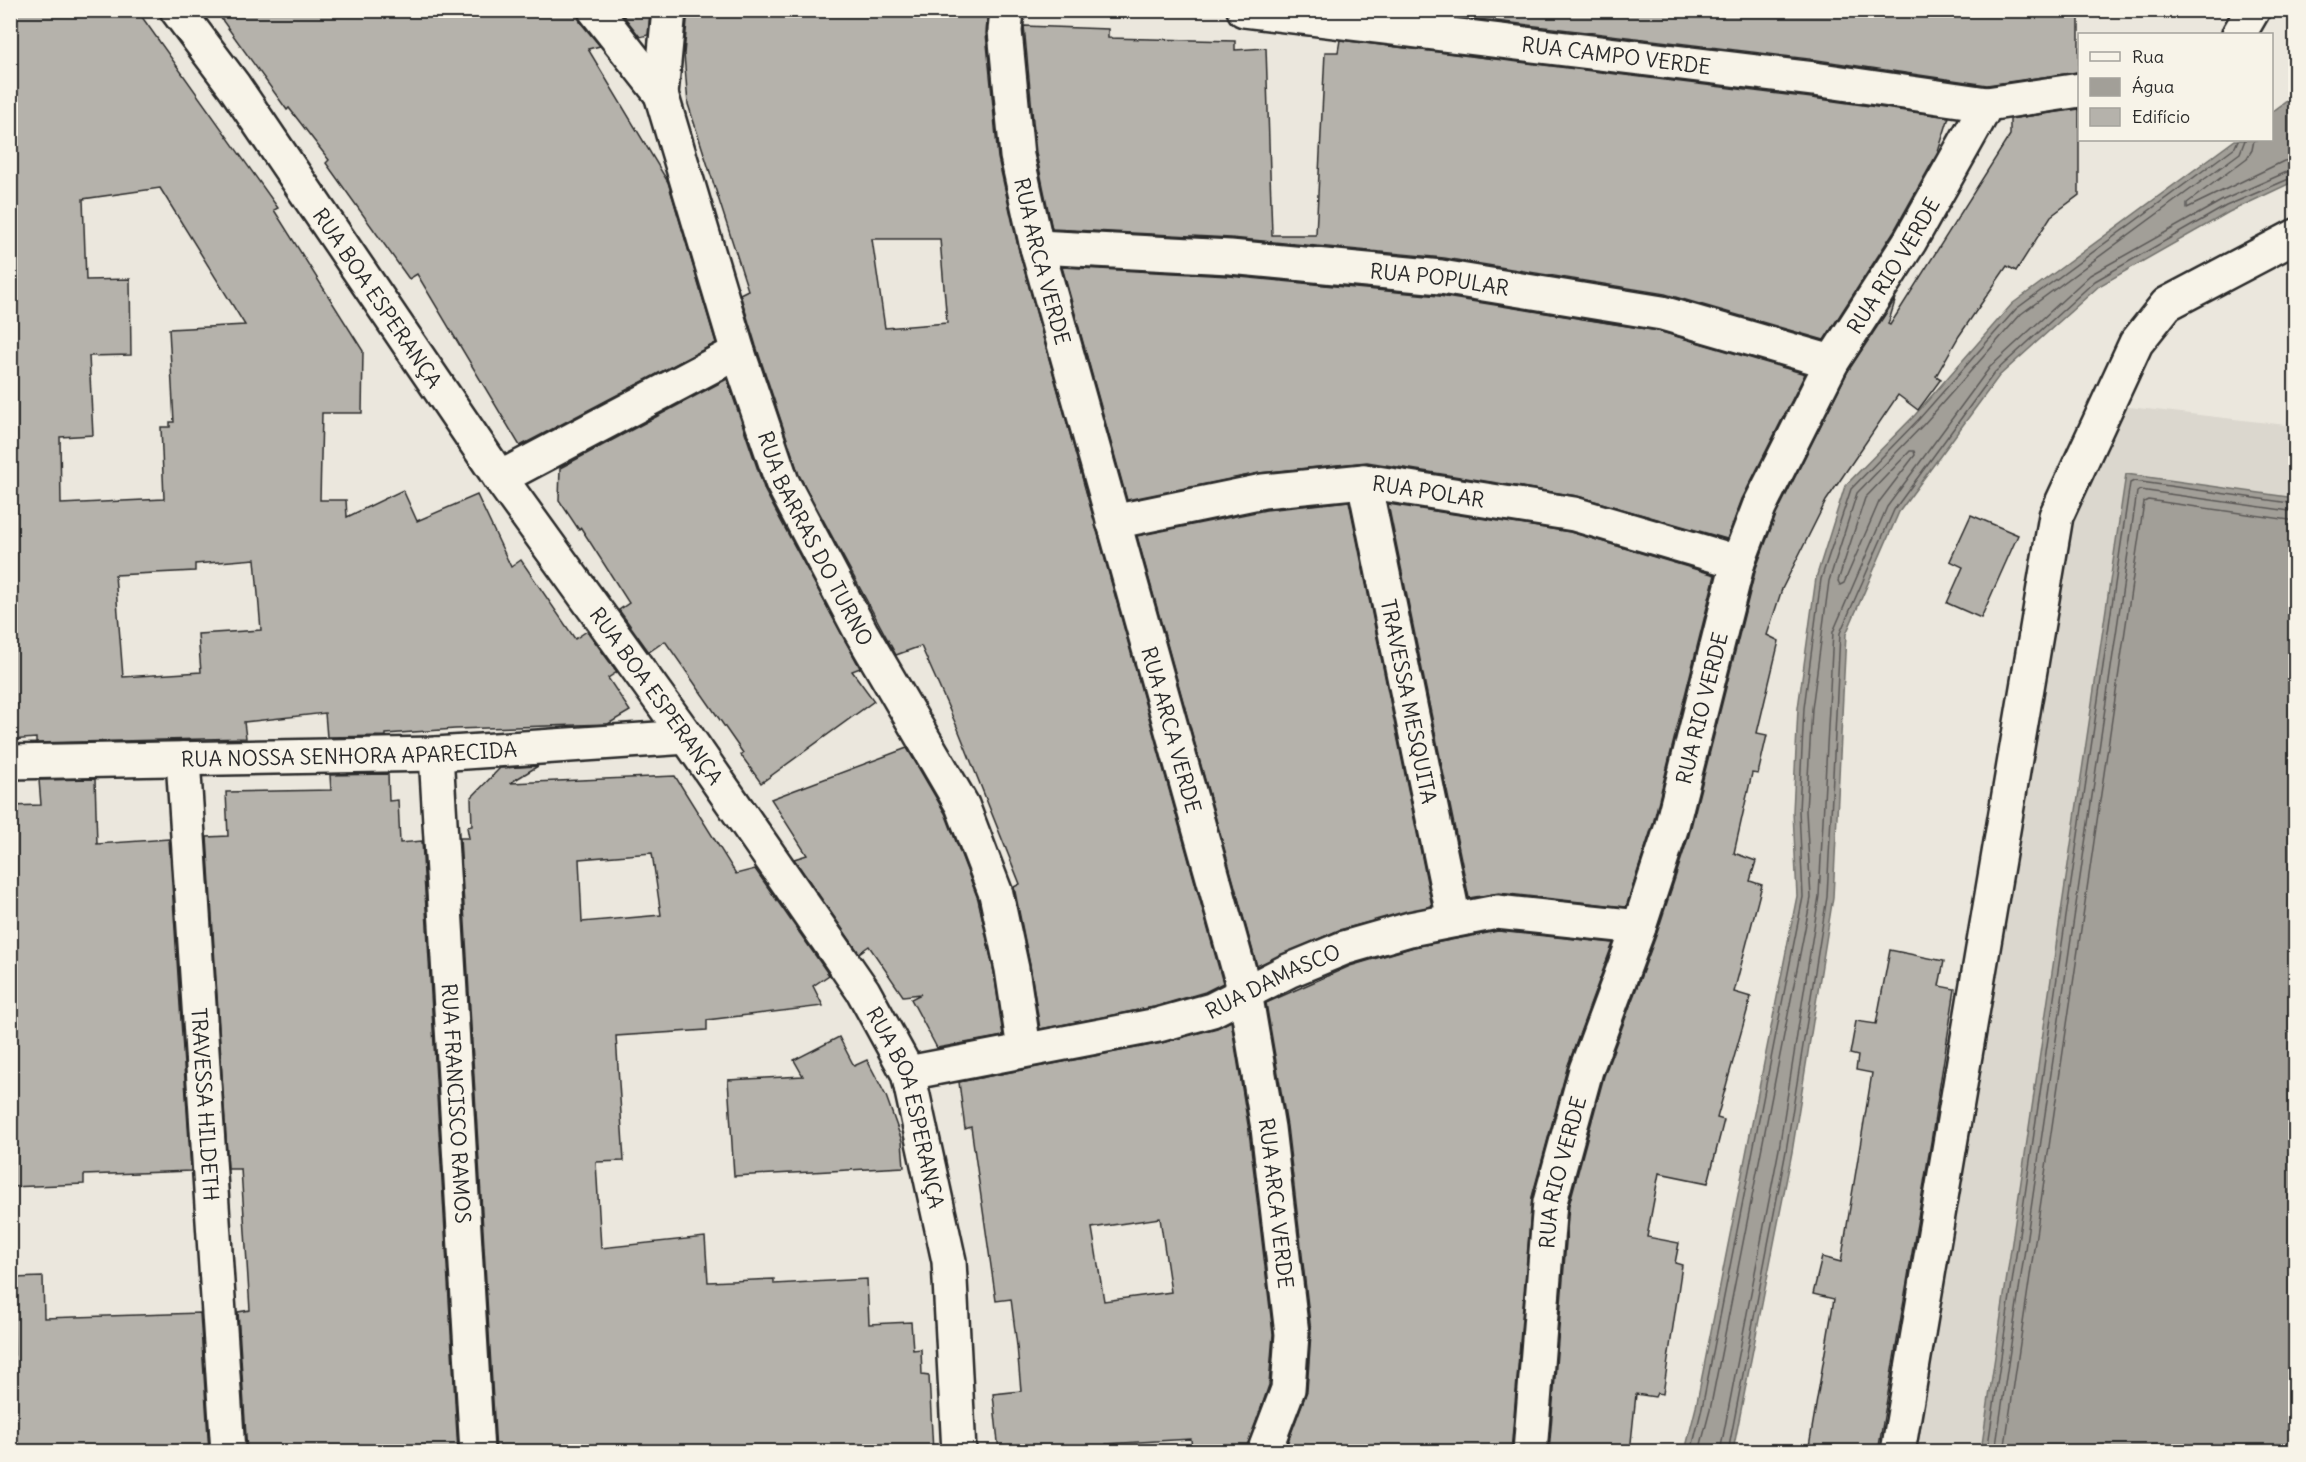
<svg xmlns="http://www.w3.org/2000/svg" width="2306" height="1462" font-family="Delius,sans-serif">
<style>
.built{fill:#dbd7ce}
.water{fill:#a29f98;stroke:#72716c;stroke-width:1.5}
.lines{fill:none;stroke-linecap:round;stroke-linejoin:round}
.shore{stroke:#5b5957;stroke-width:1.5}
.building{fill:#b5b2ab;stroke:#2b2b2b;stroke-width:1.5;fill-rule:evenodd}
.minor-casing{stroke:#2b2b2b;stroke-width:38}
.minor{stroke:#f7f3e8;stroke-width:33}
.labels{text-anchor:middle;dominant-baseline:central;stroke-width:6;stroke-linejoin:round;paint-order:stroke}
.street-label{font-size:21px;fill:#2b2b2b;stroke:#f7f3e8}
</style>
<rect width="100%" height="100%" fill="#ebe7dd"/>
<filter id="ink" filterUnits="userSpaceOnUse"><feTurbulence type="fractalNoise" baseFrequency=".0167" numOctaves="2"/><feDisplacementMap in="SourceGraphic" scale="12" xChannelSelector="R" yChannelSelector="G"/><feConvolveMatrix kernelMatrix="1 2 1 2 8 2 1 2 1" color-interpolation-filters="sRGB"/></filter>
<g filter="url(#ink)">
<polygon class="built" points="2129,407 2295,426 2295,1451 1898,1452 2056,516 2105,412"/>
<g class="water">
<polygon points="2295,95 2295,181 2229,212 2099,286 1999,376 1899,512 1846,634 1833,897 1792,1152 1733,1451 1685,1451 1696,1407 1797,896 1793,812 1798,708 1816,578 1845,486 1915,415 2012,304 2235,140 2272,140 2272,112"/>
<polygon points="2126,474 2295,498 2295,1451 1981,1451"/>
</g>
<g class="lines">
<g class="shore">
<polyline points="2254,140 2252,150 2247,158 2187,203 2187,208 2284,161 2296,159"/>
<polygon points="1910,451 1914,451 1915,455 1879,502 1844,583 1840,585 1838,581 1865,498"/>
<polyline points="1691,1452 1702,1408 1803,897 1799,811 1804,708 1821,579 1851,489 1919,419 2016,309 2235,147 2238,140"/>
<polyline points="1699,1452 1710,1410 1811,898 1806,811 1812,709 1829,581 1857,493 1924,424 2021,314 2240,153 2245,140"/>
<polyline points="1720,1452 1779,1149 1819,896 1833,632 1887,507 1990,367 2090,275 2223,200 2296,168"/>
<polyline points="1728,1452 1786,1151 1827,897 1840,633 1894,510 1995,372 2095,281 2226,206 2296,176"/>
<polyline points="1987,1452 2130,483 2134,481 2296,504"/>
<polyline points="1995,1452 2137,492 2140,490 2296,512"/>
<polyline points="2004,1452 2144,502 2148,500 2296,521"/>
</g>
</g>
<g class="building">
<path d="M 10,10 L 137,10 L 278,208 L 274,210 L 363,351 L 362,413 L 322,413 L 320,500 L 346,500 L 347,517 L 403,490 L 417,521 L 477,495 L 511,567 L 521,560 L 575,639 L 587,631 L 617,672 L 608,678 L 630,711 L 608,724 L 455,729 L 386,734 L 386,736 L 327,737 L 325,713 L 244,722 L 246,738 L 36,743 L 36,738 L 10,740 ZM 160,188 L 245,325 L 169,329 L 174,422 L 170,422 L 170,427 L 161,427 L 164,499 L 61,504 L 60,437 L 93,435 L 89,356 L 131,355 L 130,279 L 86,280 L 83,199 ZM 255,559 L 261,630 L 198,634 L 201,672 L 123,677 L 115,575 L 195,571 L 195,564 Z"/>
<polygon points="215,10 577,10 580,22 600,46 588,49 668,182 716,343 520,446 417,274 409,279 326,163 329,160 289,108 287,110"/>
<polygon points="619,10 650,10 648,35 640,37"/>
<path d="M 688,10 L 988,10 L 986,33 L 998,158 L 1019,251 L 1223,983 L 1205,992 L 1154,1007 L 1040,1029 L 1030,965 L 1014,887 L 1020,884 L 958,729 L 921,646 L 896,655 L 799,475 L 756,346 L 740,294 L 748,290 L 688,104 L 684,54 ZM 872,239 L 940,239 L 947,323 L 885,328 Z"/>
<polygon points="1404,10 2079,10 2079,72 1987,85 1817,60"/>
<polygon points="1024,26 1108,29 1108,38 1235,41 1235,50 1266,48 1272,235 1316,235 1325,52 1338,52 1340,40 1812,98 1949,117 1938,152 1894,231 1824,340 1665,294 1444,258 1231,238 1052,229 1036,153"/>
<polygon points="2079,109 2079,195 2051,216 2016,271 2007,266 1959,336 1936,376 1941,379 1918,410 1898,395 1826,501 1782,589 1767,635 1779,641 1757,733 1767,735 1758,774 1752,773 1734,853 1756,861 1750,881 1762,885 1734,992 1751,997 1717,1118 1724,1120 1708,1183 1659,1173 1647,1237 1679,1243 1675,1263 1682,1265 1663,1394 1657,1393 1655,1397 1636,1394 1630,1452 1549,1452 1569,1205 1604,1076 1657,933 1689,835 1756,568 1776,515 1848,371 1896,298 1888,324 1890,325 2010,135 2010,119"/>
<polygon points="1062,267 1229,276 1439,296 1658,331 1805,374 1742,499 1727,539 1577,496 1367,462 1259,473 1127,500"/>
<polygon points="727,379 765,491 860,668 852,671 874,701 761,783 741,755 743,753 665,641 649,652 619,610 629,603 581,528 579,530 559,500 560,468"/>
<polygon points="1349,501 1432,906 1339,930 1257,966 1137,536 1266,510"/>
<polygon points="1388,504 1570,532 1715,575 1653,824 1626,907 1499,893 1469,898"/>
<polygon points="1971,515 2018,535 1981,618 1947,603 1963,567 1950,561"/>
<polygon points="907,748 945,813 978,899 994,972 1003,1036 937,1048 911,999 921,994 903,996 869,946 859,953 794,859 807,855 771,799"/>
<path d="M 538,766 L 510,783 L 675,776 L 736,874 L 755,869 L 829,975 L 813,986 L 823,1006 L 707,1020 L 707,1030 L 616,1036 L 624,1161 L 596,1162 L 601,1248 L 705,1237 L 708,1282 L 774,1279 L 774,1284 L 867,1279 L 869,1324 L 911,1322 L 913,1350 L 921,1349 L 922,1375 L 929,1376 L 933,1452 L 496,1452 L 460,838 L 469,838 L 467,827 L 472,826 L 471,798 L 500,768 ZM 652,853 L 661,915 L 582,922 L 579,859 Z"/>
<polygon points="388,774 389,801 398,800 400,843 422,841 458,1452 247,1452 238,1312 250,1310 241,1169 228,1169 207,837 228,836 226,792 331,790 330,775"/>
<polygon points="95,779 97,844 169,839 191,1171 84,1175 84,1184 10,1187 10,806 41,805 39,780"/>
<polygon points="1498,931 1613,943 1568,1065 1532,1197 1511,1452 1284,1452 1307,1391 1311,1332 1287,1126 1266,1003 1350,966 1414,947"/>
<polygon points="1890,950 1944,961 1939,986 1955,989 1931,1142 1878,1452 1808,1452 1834,1299 1813,1294 1822,1257 1841,1262 1872,1073 1856,1070 1858,1056 1850,1054 1856,1021 1876,1024"/>
<path d="M 1231,1021 L 1249,1131 L 1273,1334 L 1269,1385 L 1246,1452 L 1192,1452 L 1191,1439 L 1106,1444 L 1107,1452 L 999,1452 L 993,1394 L 1021,1391 L 1017,1346 L 1011,1299 L 996,1301 L 971,1127 L 965,1129 L 959,1082 L 1162,1043 L 1217,1028 ZM 1160,1218 L 1171,1292 L 1104,1301 L 1092,1228 Z"/>
<polygon points="839,1037 854,1066 867,1060 886,1096 902,1141 904,1167 734,1176 728,1080 803,1076 794,1060"/>
<polygon points="43,1277 44,1318 200,1313 209,1452 16,1452 10,1362 10,1355 14,1355 12,1278"/>
</g>
<g class="lines">
<g class="minor-casing">
<g id="minor">
<path id="s1" d="M 177,10 L 234,86 L 500,478 L 687,737 L 863,991 L 908,1073 L 949,1261 L 959,1452"/>
<polyline points="595,10 661,94"/>
<path id="s2" d="M 669,10 L 661,94 L 738,352 L 782,482 L 861,632 L 962,805 L 996,894 L 1012,969 L 1024,1049"/>
<path id="s3" d="M 1007,10 L 1005,31 L 1017,156 L 1037,247 L 1245,992 L 1268,1128 L 1292,1334 L 1288,1389 L 1264,1452"/>
<path id="s4" d="M 1244,10 L 1814,79 L 1987,104"/>
<polyline points="2239,34 2253,10"/>
<path id="s5" d="M 1037,247 L 1230,257 L 1441,277 L 1662,313 L 1832,362"/>
<polyline points="500,478 738,352"/>
<path id="s6" d="M 1364,481 L 1454,920"/>
<path id="s7" d="M 1113,522 L 1263,491 L 1364,481 L 1574,514 L 1738,562"/>
<path id="s8" d="M 436,754 L 477,1452"/>
<path id="s9" d="M 183,759 L 228,1452"/>
<path id="s10" d="M 10,762 L 436,754 L 687,737"/>
<path id="s11" d="M 908,1073 L 1158,1025 L 1212,1010 L 1288,971 L 1344,948 L 1410,929 L 1497,912 L 1639,927"/>
<path id="s12" d="M 1530,1452 L 1550,1202 L 1586,1070 L 1639,927 L 1671,829 L 1738,562 L 1759,507 L 1832,362 L 1910,241 L 1987,104 L 2080,90"/>
<polyline points="1898,1452 2056,516 2136,343 2167,304 2296,236"/>
</g>
</g>
<use href="#minor" class="minor"/>
</g>
</g>
<g class="labels">
<g class="street-label">
<text stroke="none"><textPath href="#s4" startOffset="375">RUA CAMPO VERDE</textPath></text>
<text stroke="none"><textPath href="#s3" startOffset="255">RUA ARCA VERDE</textPath></text>
<text stroke="none"><textPath href="#s12" startOffset="1254">RUA RIO VERDE</textPath></text>
<text stroke="none"><textPath href="#s5" startOffset="404">RUA POPULAR</textPath></text>
<text stroke="none"><textPath href="#s1" startOffset="351">RUA BOA ESPERANÇA</textPath></text>
<text stroke="none"><textPath href="#s7" startOffset="320">RUA POLAR</textPath></text>
<text stroke="none"><textPath href="#s2" startOffset="556">RUA BARRAS DO TURNO</textPath></text>
<text stroke="none"><textPath href="#s1" startOffset="837">RUA BOA ESPERANÇA</textPath></text>
<text stroke="none"><textPath href="#s6" startOffset="225">TRAVESSA MESQUITA</textPath></text>
<text stroke="none"><textPath href="#s12" startOffset="768">RUA RIO VERDE</textPath></text>
<text stroke="none"><textPath href="#s3" startOffset="741">RUA ARCA VERDE</textPath></text>
<text stroke="none"><textPath href="#s10" startOffset="339">RUA NOSSA SENHORA APARECIDA</textPath></text>
<text stroke="none"><textPath href="#s11" startOffset="378">RUA DAMASCO</textPath></text>
<text stroke="none"><textPath href="#s8" startOffset="350">RUA FRANCISCO RAMOS</textPath></text>
<text stroke="none"><textPath href="#s9" startOffset="346">TRAVESSA HILDETH</textPath></text>
<text stroke="none"><textPath href="#s1" startOffset="1323">RUA BOA ESPERANÇA</textPath></text>
<text stroke="none"><textPath href="#s12" startOffset="282">RUA RIO VERDE</textPath></text>
<text stroke="none"><textPath href="#s3" startOffset="1227">RUA ARCA VERDE</textPath></text>
</g>
</g>
<rect width="2306" height="1462" fill="none" stroke="#f7f3e8" stroke-width="36"/>
<rect x="18" y="18" width="2270" height="1426" fill="none" stroke="#2b2b2b" stroke-width="2" filter="url(#ink)"/>
<rect x="2078" y="33" width="195" height="108" fill="#f7f3e8" stroke="#a5a39c" stroke-width="1.5"/>
<rect x="2090" y="52" width="30" height="9" fill="#f7f3e8" stroke="#a5a39c" stroke-width="1.5"/>
<text x="2132" y="63" font-size="18" fill="#2b2b2b">Rua</text>
<rect x="2090" y="78" width="30" height="18" fill="#a29f98" stroke="#a5a39c" stroke-width="1.5"/>
<text x="2132" y="93" font-size="18" fill="#2b2b2b">Água</text>
<rect x="2090" y="108" width="30" height="18" fill="#b5b2ab" stroke="#a5a39c" stroke-width="1.5"/>
<text x="2132" y="123" font-size="18" fill="#2b2b2b">Edifício</text>
</svg>
